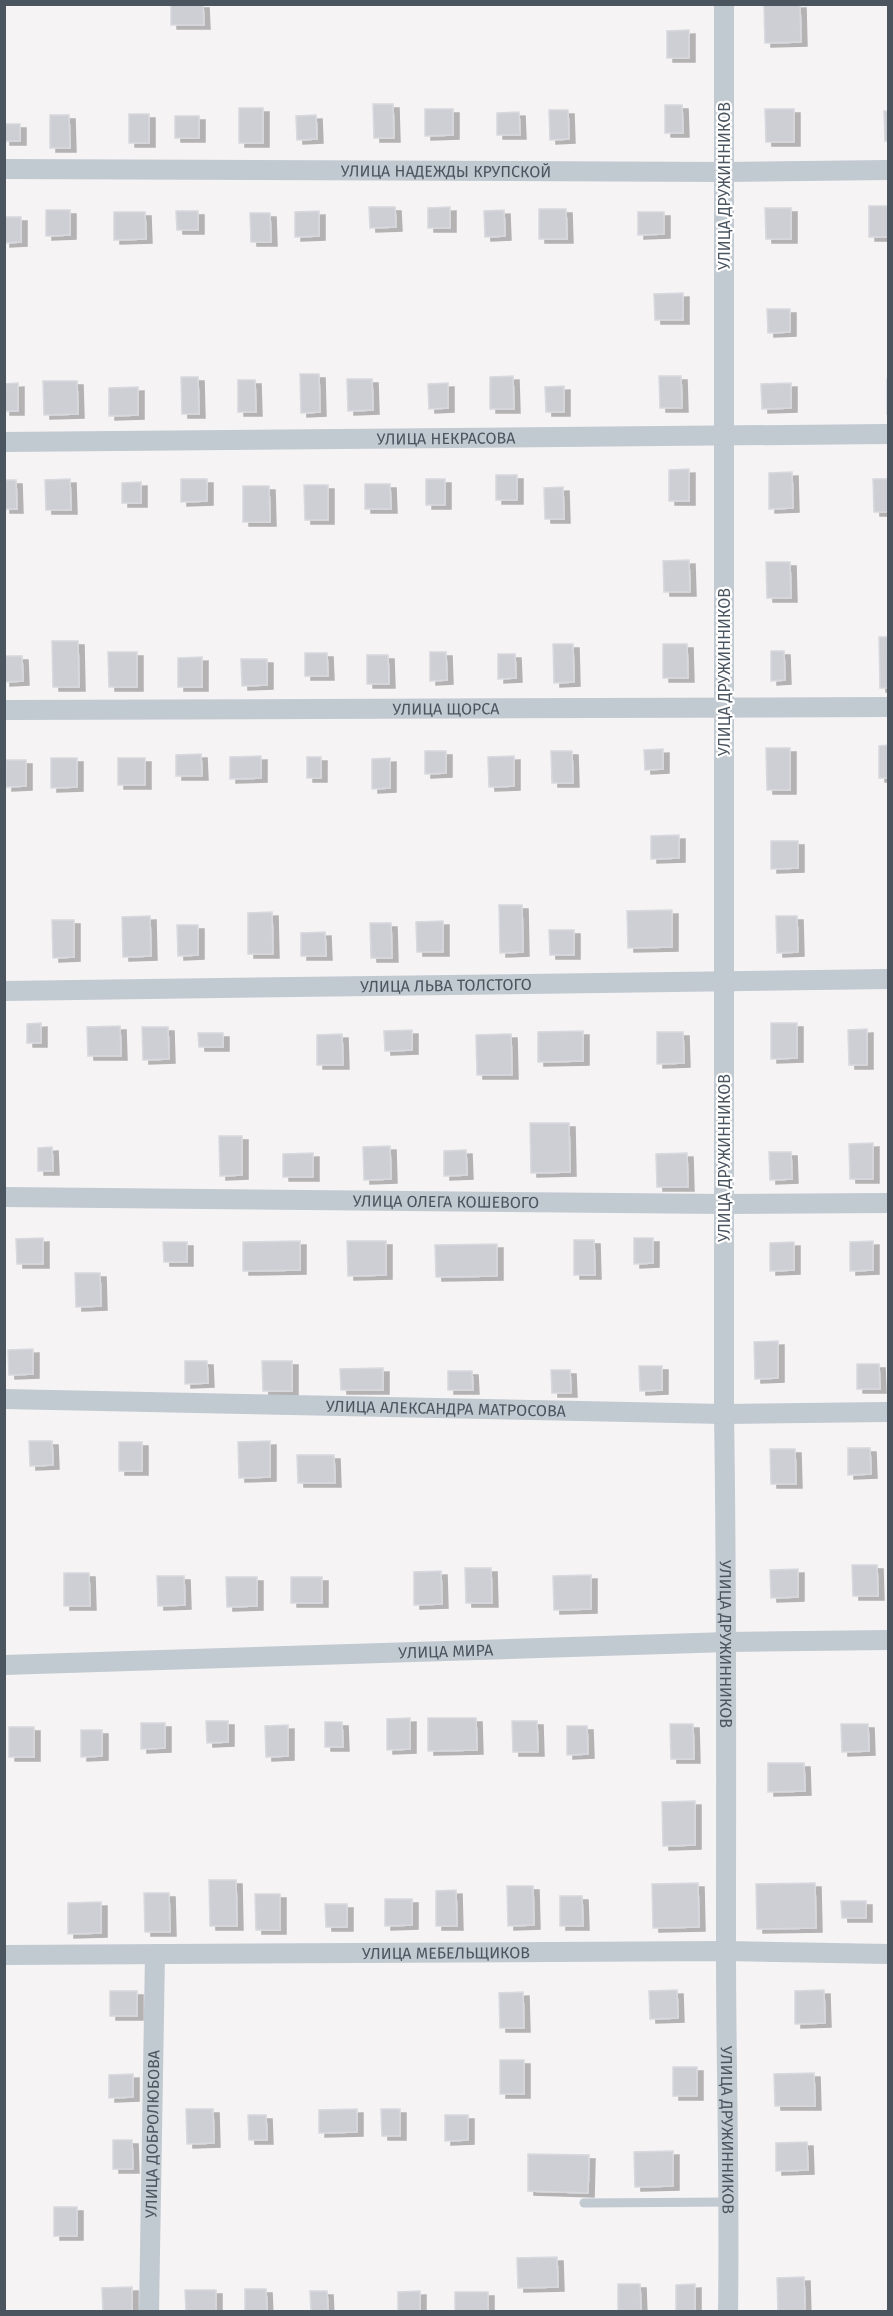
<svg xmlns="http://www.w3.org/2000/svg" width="893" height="2316" font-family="'Fira Sans',sans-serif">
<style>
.building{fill:#cdcfd5;stroke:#d7d9de;stroke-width:1.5;filter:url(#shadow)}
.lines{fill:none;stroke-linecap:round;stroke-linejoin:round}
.service{stroke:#c1c9d1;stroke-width:9}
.minor{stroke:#c1c9d1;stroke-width:20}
.labels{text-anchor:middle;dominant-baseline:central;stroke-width:4.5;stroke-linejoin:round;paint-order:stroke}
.street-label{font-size:16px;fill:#4b5560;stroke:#fff}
</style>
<defs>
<filter id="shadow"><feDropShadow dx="6" dy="4" stdDeviation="0" flood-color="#0004"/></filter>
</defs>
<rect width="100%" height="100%" fill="#f5f3f3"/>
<g class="building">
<polygon points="171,4 203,4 204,25 171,25"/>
<polygon points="800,4 801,42 765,43 764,5"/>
<polygon points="689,30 689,58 667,58 667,31"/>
<polygon points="373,104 393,104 394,138 374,138"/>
<polygon points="665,105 682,105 683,133 665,133"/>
<rect x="239" y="108" width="24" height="35"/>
<polygon points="425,109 453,109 453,135 425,136"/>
<polygon points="765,109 794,109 794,142 766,142"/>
<polygon points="549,110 568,110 569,139 550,140"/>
<polygon points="884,111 888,111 888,141 885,141"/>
<polygon points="519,112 520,135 497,135 497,113"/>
<rect x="129" y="114" width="20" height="29"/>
<polygon points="50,115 69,115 70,148 50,148"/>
<polygon points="316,115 317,139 297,140 296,116"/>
<rect x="175" y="116" width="24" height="22"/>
<rect x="4" y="124" width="16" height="17"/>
<rect x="869" y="206" width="19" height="31"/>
<polygon points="369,207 395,207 396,227 370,228"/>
<polygon points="450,207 450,228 428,228 428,208"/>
<polygon points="765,208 791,208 791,239 766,239"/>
<polygon points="539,209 566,209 567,239 539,239"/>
<polygon points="46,210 70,210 70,235 46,236"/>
<polygon points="504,210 505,236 485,237 484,211"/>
<polygon points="176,211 198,211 198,230 177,230"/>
<polygon points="319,211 319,236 295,237 295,212"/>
<polygon points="114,212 145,212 146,239 114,240"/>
<polygon points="638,212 664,212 664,234 638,235"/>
<polygon points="250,213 270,213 271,242 251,242"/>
<polygon points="4,217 21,217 21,242 4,243"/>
<polygon points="683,293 683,320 655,320 654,294"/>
<polygon points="767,309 790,309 790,332 768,333"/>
<polygon points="300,374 319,374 320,412 301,413"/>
<polygon points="513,376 514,409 490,409 490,377"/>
<polygon points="659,376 681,376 682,408 660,408"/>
<polygon points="181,377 198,377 199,414 182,414"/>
<polygon points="347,379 372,379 373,410 348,411"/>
<rect x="887" y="379" width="1" height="35"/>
<polygon points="238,380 255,380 256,412 238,412"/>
<polygon points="43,381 77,381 78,414 44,415"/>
<polygon points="18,383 18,411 4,411 4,384"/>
<polygon points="448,383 448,408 429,409 428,384"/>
<polygon points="791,383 791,408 762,409 761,384"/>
<polygon points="564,386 564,412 546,412 545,387"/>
<polygon points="138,387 138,415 109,416 109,388"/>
<polygon points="689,469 689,501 669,501 669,470"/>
<polygon points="792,472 793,508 769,509 769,473"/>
<rect x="496" y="475" width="21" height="25"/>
<polygon points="70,479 71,510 46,510 45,480"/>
<polygon points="181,479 207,479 207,501 181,502"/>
<rect x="426" y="479" width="19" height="26"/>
<polygon points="873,479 888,479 888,512 874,512"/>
<polygon points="4,480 16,480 17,509 4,509"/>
<polygon points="141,482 141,503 122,503 122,483"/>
<polygon points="365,484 390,484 391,509 365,509"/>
<polygon points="304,485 328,485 328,520 305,520"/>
<polygon points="243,486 269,486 270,522 243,522"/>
<polygon points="563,487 564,519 545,519 544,488"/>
<polygon points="689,560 690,592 664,592 663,561"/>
<polygon points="766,562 790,562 791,598 767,598"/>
<polygon points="879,637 888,637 888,688 880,688"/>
<polygon points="52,641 78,641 79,687 53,687"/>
<polygon points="553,644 573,644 574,682 554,683"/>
<polygon points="663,644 687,644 688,678 663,678"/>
<polygon points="771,651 784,651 785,680 771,681"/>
<polygon points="108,652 137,652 137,687 109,687"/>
<polygon points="430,652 446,652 447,680 430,681"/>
<polygon points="305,653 327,653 328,676 305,676"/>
<polygon points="498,654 515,654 516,678 498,679"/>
<polygon points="367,655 388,655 389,684 367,684"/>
<polygon points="4,656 22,656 23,681 4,682"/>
<polygon points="202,657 202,687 178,687 178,658"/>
<polygon points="241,659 267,659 267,685 242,686"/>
<polygon points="888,745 888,778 879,778 879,746"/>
<polygon points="766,748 790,748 790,790 767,790"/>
<polygon points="663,749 663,769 645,770 644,750"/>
<polygon points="425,751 446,751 446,773 425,774"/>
<polygon points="551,751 572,751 573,783 552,783"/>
<polygon points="201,754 202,776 176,776 176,755"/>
<polygon points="261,756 261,778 230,779 230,757"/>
<polygon points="514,756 514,786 489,787 488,757"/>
<rect x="307" y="757" width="14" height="21"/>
<polygon points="51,758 77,758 77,787 51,788"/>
<rect x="118" y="758" width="27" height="27"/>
<polygon points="390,758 390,788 372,789 372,759"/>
<polygon points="6,760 26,760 26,786 6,787"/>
<polygon points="679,835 679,858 651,859 651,836"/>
<polygon points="771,841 798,841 798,868 771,869"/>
<polygon points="499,905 522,905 523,952 500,953"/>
<polygon points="672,910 672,947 628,948 627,911"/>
<polygon points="272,912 273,954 248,954 248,913"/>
<polygon points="150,916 151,956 123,957 122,917"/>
<polygon points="776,916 797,916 798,952 777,953"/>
<polygon points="52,920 74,920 74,957 53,958"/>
<polygon points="443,921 443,952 417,952 416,922"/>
<polygon points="370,923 391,923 392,958 371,958"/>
<polygon points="177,925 198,925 198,955 178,956"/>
<polygon points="549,930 574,930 574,955 550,955"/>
<polygon points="325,932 326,956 301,956 301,933"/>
<polygon points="41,1023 41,1043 27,1043 27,1024"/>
<polygon points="771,1023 797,1023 797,1058 771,1059"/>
<polygon points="120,1026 121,1056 88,1056 87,1027"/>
<polygon points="142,1027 168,1027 169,1059 143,1060"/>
<polygon points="867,1029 867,1065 849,1065 848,1030"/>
<polygon points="412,1030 412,1050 385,1051 384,1031"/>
<polygon points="583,1031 583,1061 538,1062 538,1032"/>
<polygon points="657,1032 683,1032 684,1063 657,1064"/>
<polygon points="198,1033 223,1033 223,1047 199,1047"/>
<polygon points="342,1034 343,1065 317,1065 317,1035"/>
<polygon points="511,1034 512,1075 477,1075 476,1035"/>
<polygon points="530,1123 569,1123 570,1172 531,1173"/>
<polygon points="219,1136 242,1136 242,1175 220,1176"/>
<polygon points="873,1143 873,1179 850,1179 849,1144"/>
<polygon points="390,1146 391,1179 364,1180 363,1147"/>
<polygon points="52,1147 53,1171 38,1171 38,1148"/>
<polygon points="466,1150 467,1175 444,1176 444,1151"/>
<polygon points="769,1152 791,1152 792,1179 770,1180"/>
<polygon points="313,1153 313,1177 283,1177 283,1154"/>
<polygon points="687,1153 688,1187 657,1187 656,1154"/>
<polygon points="43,1238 43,1264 17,1264 16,1239"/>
<polygon points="634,1238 653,1238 653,1263 634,1264"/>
<polygon points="574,1240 594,1240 595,1275 574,1275"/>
<polygon points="300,1241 300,1270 243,1271 243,1242"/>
<polygon points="347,1241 386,1241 386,1275 348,1276"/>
<polygon points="873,1241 873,1270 850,1271 850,1242"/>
<polygon points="163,1242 187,1242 187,1262 164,1262"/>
<polygon points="794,1242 794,1270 770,1271 770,1243"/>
<polygon points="497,1244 497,1276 436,1277 435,1245"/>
<polygon points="75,1273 100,1273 101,1306 76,1307"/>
<polygon points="778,1341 778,1378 755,1379 754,1342"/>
<polygon points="33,1349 33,1374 9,1375 8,1350"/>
<polygon points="185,1361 207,1361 208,1383 185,1384"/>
<polygon points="262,1361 292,1361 292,1391 263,1391"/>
<polygon points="857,1364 879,1364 880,1389 857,1389"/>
<polygon points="639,1366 662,1366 662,1390 640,1391"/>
<polygon points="383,1368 383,1390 341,1390 340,1369"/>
<polygon points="551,1370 570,1370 571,1393 552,1393"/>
<polygon points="448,1371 472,1371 473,1390 448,1390"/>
<polygon points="29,1441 52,1441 53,1465 30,1466"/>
<polygon points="270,1441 270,1477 239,1478 238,1442"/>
<rect x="119" y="1442" width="23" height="29"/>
<polygon points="848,1448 870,1448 871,1474 848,1475"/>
<polygon points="770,1449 795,1449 796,1484 771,1484"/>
<polygon points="297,1455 334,1455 335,1483 298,1483"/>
<polygon points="852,1565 877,1565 878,1596 853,1596"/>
<polygon points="465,1568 491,1568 492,1603 466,1603"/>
<polygon points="798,1569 798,1597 771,1598 770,1570"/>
<polygon points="441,1571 442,1604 414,1605 414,1572"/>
<polygon points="64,1573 89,1573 90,1606 64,1606"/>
<polygon points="591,1575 591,1609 554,1610 553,1576"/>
<polygon points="157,1576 184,1576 185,1605 158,1606"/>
<polygon points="226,1577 257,1577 257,1606 227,1607"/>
<rect x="291" y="1577" width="31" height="26"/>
<polygon points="410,1718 410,1749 387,1750 387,1719"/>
<polygon points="428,1718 476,1718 477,1750 428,1751"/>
<polygon points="206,1721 228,1721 228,1742 207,1743"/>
<polygon points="512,1721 537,1721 538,1752 513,1752"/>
<polygon points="325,1722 342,1722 343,1747 325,1747"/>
<polygon points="141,1723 165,1723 165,1748 141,1749"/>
<polygon points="670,1724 693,1724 694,1759 671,1759"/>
<polygon points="841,1724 868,1724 869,1751 842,1752"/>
<polygon points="288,1725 288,1756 266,1757 265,1726"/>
<polygon points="567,1726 587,1726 588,1754 567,1755"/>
<rect x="9" y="1727" width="25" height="30"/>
<polygon points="81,1730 102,1730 102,1756 81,1757"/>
<polygon points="768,1763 804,1763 805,1791 768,1792"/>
<polygon points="695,1801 695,1845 663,1846 662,1802"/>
<polygon points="209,1880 236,1880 237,1926 210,1926"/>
<polygon points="698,1883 699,1927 653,1928 652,1884"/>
<polygon points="815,1883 816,1928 757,1929 756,1884"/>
<polygon points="507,1886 533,1886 534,1925 508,1926"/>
<polygon points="456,1890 457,1926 436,1926 436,1891"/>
<polygon points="144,1893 169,1893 170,1932 145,1932"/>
<polygon points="255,1894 280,1894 280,1930 256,1930"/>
<polygon points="560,1896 582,1896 583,1926 560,1926"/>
<polygon points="385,1899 412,1899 412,1925 385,1926"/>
<polygon points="841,1901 866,1901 866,1918 842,1918"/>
<polygon points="101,1902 101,1933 68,1934 68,1903"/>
<polygon points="325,1904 347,1904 347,1927 326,1927"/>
<polygon points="677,1990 678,2018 650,2019 649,1991"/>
<polygon points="824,1990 825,2023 795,2024 795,1991"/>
<rect x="110" y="1991" width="27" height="25"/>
<polygon points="523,1992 524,2028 500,2028 499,1993"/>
<rect x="500" y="2060" width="24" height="34"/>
<rect x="673" y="2067" width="24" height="29"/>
<polygon points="814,2073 815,2106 775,2106 774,2074"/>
<polygon points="133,2074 133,2097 109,2098 109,2075"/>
<polygon points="186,2109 213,2109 214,2143 187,2144"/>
<polygon points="357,2109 357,2132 319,2133 319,2110"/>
<polygon points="381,2109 400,2109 400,2136 382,2136"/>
<polygon points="248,2115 266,2115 267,2140 249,2140"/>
<polygon points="445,2115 468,2115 468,2140 445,2141"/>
<polygon points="113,2140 132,2140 133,2169 113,2169"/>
<polygon points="807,2142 808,2170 776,2171 776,2143"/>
<polygon points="673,2151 673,2186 635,2187 634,2152"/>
<polygon points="528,2154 589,2155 588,2193 528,2191"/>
<rect x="54" y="2207" width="23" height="29"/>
<polygon points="557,2257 558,2287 518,2288 517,2258"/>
<polygon points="804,2277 805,2312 778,2312 777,2278"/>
<polygon points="618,2284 640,2284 641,2311 618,2311"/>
<polygon points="695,2284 695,2312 676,2312 676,2285"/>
<polygon points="132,2287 132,2312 103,2312 102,2288"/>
<polygon points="245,2289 266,2289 267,2312 245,2312"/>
<polygon points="185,2290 216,2290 216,2312 186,2312"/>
<polygon points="310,2291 327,2291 328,2312 311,2312"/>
<polygon points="420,2291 420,2312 398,2312 398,2292"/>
<rect x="455" y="2292" width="33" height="20"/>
</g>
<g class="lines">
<polyline class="service" points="584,2203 730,2202"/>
<g class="minor">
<path id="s1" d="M 724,4 L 724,1414 C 727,1592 726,1770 726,1949 C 726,2070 730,2190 728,2312"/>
<path id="s2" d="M 4,169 L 724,172 L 888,170"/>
<path id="s3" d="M 4,442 L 888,434"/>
<path id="s4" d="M 4,710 L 888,707"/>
<path id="s5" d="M 4,991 L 888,979"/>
<path id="s6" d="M 4,1197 L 724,1204 L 888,1203"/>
<path id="s7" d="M 4,1399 L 724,1414 L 888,1412"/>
<path id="s8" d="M 4,1665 L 728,1642 L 888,1640"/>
<path id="s9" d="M 4,1955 L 726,1951 L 888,1954"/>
<path id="s10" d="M 149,2312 L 155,1954"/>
</g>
</g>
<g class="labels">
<g class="street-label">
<text stroke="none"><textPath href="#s2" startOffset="442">УЛИЦА НАДЕЖДЫ КРУПСКОЙ</textPath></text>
<text transform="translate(724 186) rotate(-90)">УЛИЦА ДРУЖИННИКОВ</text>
<text stroke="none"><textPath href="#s3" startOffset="442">УЛИЦА НЕКРАСОВА</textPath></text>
<text transform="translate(724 672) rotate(-90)">УЛИЦА ДРУЖИННИКОВ</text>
<text stroke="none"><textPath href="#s4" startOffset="442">УЛИЦА ЩОРСА</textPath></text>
<text stroke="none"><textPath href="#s5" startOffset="442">УЛИЦА ЛЬВА ТОЛСТОГО</textPath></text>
<text transform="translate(724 1158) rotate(-90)">УЛИЦА ДРУЖИННИКОВ</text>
<text stroke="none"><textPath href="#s6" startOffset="442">УЛИЦА ОЛЕГА КОШЕВОГО</textPath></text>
<text stroke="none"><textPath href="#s7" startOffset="442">УЛИЦА АЛЕКСАНДРА МАТРОСОВА</textPath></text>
<text stroke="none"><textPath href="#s1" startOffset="1640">УЛИЦА ДРУЖИННИКОВ</textPath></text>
<text stroke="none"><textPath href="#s8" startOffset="442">УЛИЦА МИРА</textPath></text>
<text stroke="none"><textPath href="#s9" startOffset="442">УЛИЦА МЕБЕЛЬЩИКОВ</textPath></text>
<text stroke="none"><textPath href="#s1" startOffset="2126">УЛИЦА ДРУЖИННИКОВ</textPath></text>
<text stroke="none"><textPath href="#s10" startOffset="178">УЛИЦА ДОБРОЛЮБОВА</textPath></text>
</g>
</g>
<rect width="893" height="2316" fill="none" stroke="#4b5560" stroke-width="12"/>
</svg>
